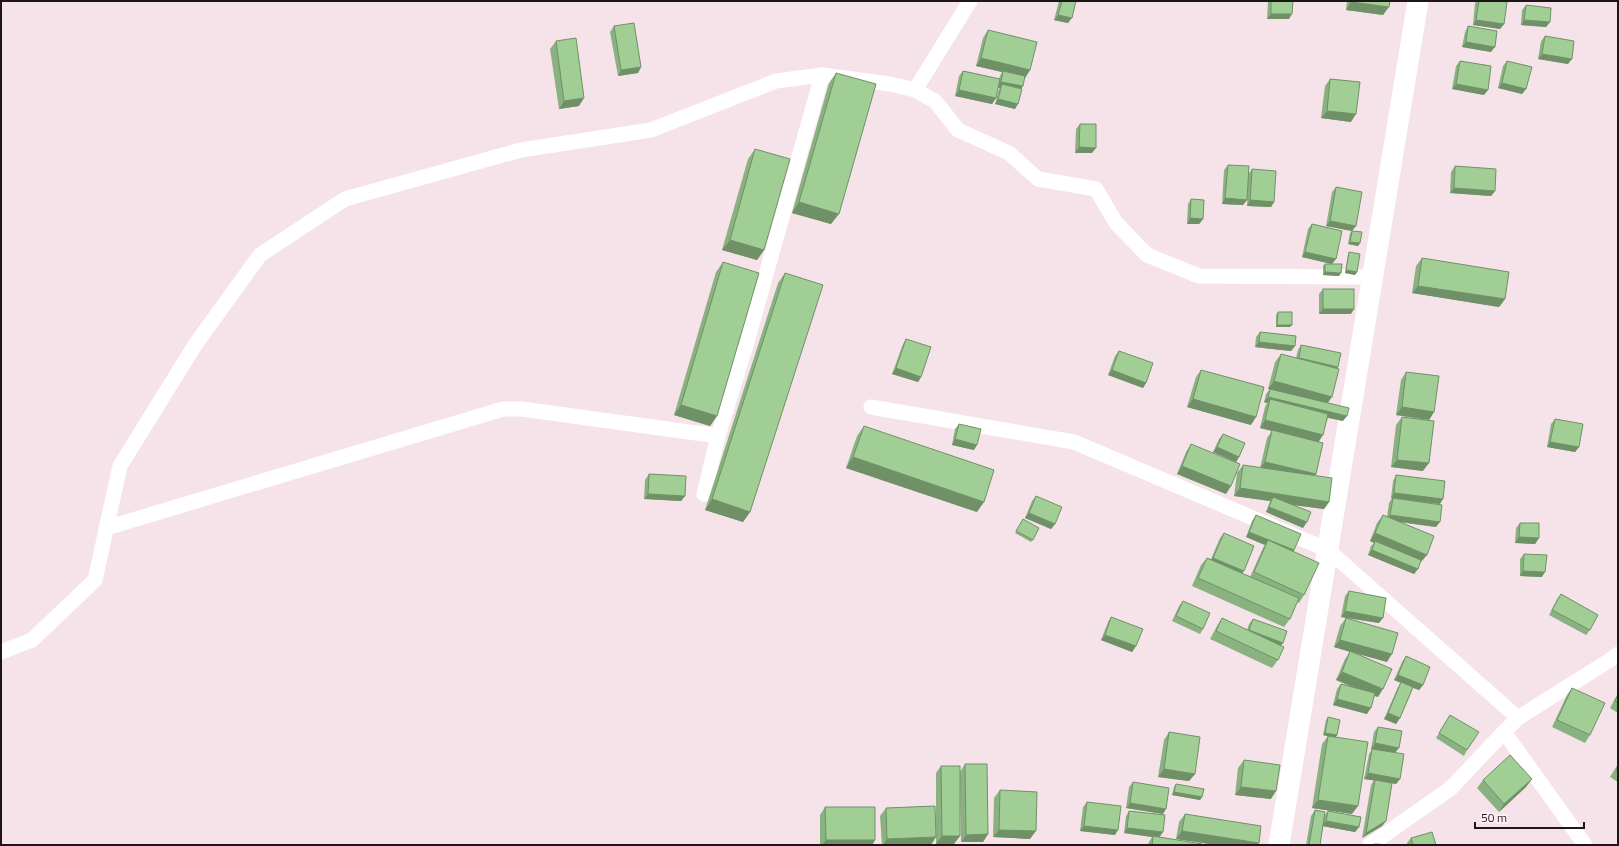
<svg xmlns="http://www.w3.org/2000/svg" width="1619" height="846" font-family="'Titillium Web',sans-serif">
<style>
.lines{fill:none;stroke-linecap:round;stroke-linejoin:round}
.street{stroke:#fff;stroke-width:15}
.secondary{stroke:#fff;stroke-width:21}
.wall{fill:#8ab180}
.shaded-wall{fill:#709068}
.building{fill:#a0ce95;stroke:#709068}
</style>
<rect width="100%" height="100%" fill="#f6e3ea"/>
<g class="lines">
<g class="street">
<polyline points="915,90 970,1"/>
<polyline points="871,407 1074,442 1328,550 1518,718"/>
<polyline points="704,494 718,436 747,342 822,75"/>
<polyline points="106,528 503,409 522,409 718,436"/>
<polyline points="1,652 32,640 95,580 120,466 195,345 260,255 345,199 521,150 651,130 776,81 822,75 890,84 915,90 935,101 958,130 1009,153 1038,179 1096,189 1116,223 1147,255 1199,276 1373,277"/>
<polyline points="1504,732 1585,845"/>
<polyline points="1370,845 1451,788 1504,732 1518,718 1610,660 1618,654"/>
</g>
<polyline class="secondary" points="1279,845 1418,1"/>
</g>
<g class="wall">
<polygon points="1059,1 1076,1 1068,23 1054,20"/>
<polygon points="1268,1 1293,1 1289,19 1267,19"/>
<polygon points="1347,1 1390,1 1383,15 1346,10"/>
<polygon points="1477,1 1502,1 1504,24 1500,29 1473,25 1475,3"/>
<polygon points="1526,5 1550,22 1546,27 1521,25 1522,10"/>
<polygon points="614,26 641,67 638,73 618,76 610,32"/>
<polygon points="1468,26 1491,52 1462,47 1465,32"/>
<polygon points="988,30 1030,70 1025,78 1015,109 995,104 999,89 1000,88 998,87 996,98 992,104 955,96 959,76 963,71 999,79 1000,76 1002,72 976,66 983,38"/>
<polygon points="1545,36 1568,64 1538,59 1541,41"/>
<polygon points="556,41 579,106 559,109 550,49"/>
<polygon points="1460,61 1484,95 1452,89 1456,66"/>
<polygon points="1507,61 1526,89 1522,94 1498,88 1503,66"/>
<polygon points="836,73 831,224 792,213 829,83"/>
<polygon points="1330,79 1351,122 1321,118 1325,86"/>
<polygon points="1080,124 1092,153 1075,153 1076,129"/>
<polygon points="755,149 764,250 757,260 722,250 748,159"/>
<polygon points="1228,165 1248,175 1252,169 1274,202 1271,207 1247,206 1248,182 1247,200 1243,205 1222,204 1224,170"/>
<polygon points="1455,166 1495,191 1491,196 1450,193 1451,172"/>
<polygon points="1336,187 1352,231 1360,243 1358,246 1348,244 1350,233 1352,231 1326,226 1332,192"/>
<polygon points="1191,199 1203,219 1199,224 1187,224 1188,204"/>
<polygon points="1312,224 1332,264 1339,276 1323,275 1323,266 1325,264 1331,264 1302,257 1308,229"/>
<polygon points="1349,252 1357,272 1355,275 1345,273 1348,255"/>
<polygon points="1422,258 1505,299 1499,307 1412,293 1416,266"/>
<polygon points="723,262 717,416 710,426 674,415 716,272"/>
<polygon points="785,273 750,512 743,522 705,510 778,283"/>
<polygon points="1323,289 1351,314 1319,314 1319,294"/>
<polygon points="1278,312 1290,327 1276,327 1276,315"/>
<polygon points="1260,332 1295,346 1291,351 1255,347 1256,337"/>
<polygon points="906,339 921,377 918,382 892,374 903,344"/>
<polygon points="1301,345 1337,369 1328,403 1343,421 1328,418 1318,442 1316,474 1314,476 1329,502 1324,509 1293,505 1303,528 1266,512 1270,501 1234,496 1237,473 1243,465 1260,468 1267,438 1272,431 1260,428 1265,407 1267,403 1264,402 1266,394 1270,389 1268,389 1275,362 1281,354 1296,358 1298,350"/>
<polygon points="1119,351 1146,383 1143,388 1108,375 1115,356"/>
<polygon points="1201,370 1251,425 1187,407 1196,377"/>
<polygon points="1406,372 1434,412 1429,420 1396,415 1401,380"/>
<polygon points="1402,417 1423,471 1391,467 1396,425"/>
<polygon points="1555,419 1579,447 1575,452 1547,447 1551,424"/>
<polygon points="959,424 974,450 952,445 955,429"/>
<polygon points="864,426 977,512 846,468 857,436"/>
<polygon points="1223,434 1239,457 1236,462 1213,452 1219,439"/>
<polygon points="1191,444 1226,494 1177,474 1186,452"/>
<polygon points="649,474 685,496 681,501 644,499 645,480"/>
<polygon points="1396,475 1440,504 1416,501 1436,527 1398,522 1421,562 1420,562 1418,569 1414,574 1368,555 1371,546 1374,543 1370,541 1377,523 1383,515 1387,517 1389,503 1392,498 1391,498 1393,481"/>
<polygon points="1036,496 1055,524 1051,529 1025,518 1032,501"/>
<polygon points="1256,515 1294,550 1294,552 1304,595 1299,603 1297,602 1290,619 1284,627 1192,586 1201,565 1207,558 1211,559 1220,538 1224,533 1242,573 1250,577 1263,548 1265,545 1246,537 1252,521"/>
<polygon points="1023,519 1033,540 1031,542 1015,533"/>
<polygon points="1520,523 1539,538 1535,544 1515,543 1516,528"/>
<polygon points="1524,554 1542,577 1520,576 1520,559"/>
<polygon points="1349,591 1379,623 1341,617 1345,596"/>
<polygon points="1561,594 1590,630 1586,635 1549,615 1557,599"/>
<polygon points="1183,601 1203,629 1200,634 1172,621 1179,606"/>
<polygon points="1111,617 1136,646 1132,652 1101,640 1108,622"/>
<polygon points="1222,618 1247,630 1249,624 1253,619 1283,643 1281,645 1278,660 1272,668 1210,639 1217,626"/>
<polygon points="1346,618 1387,662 1354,653 1378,697 1374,696 1367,714 1333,705 1337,689 1341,684 1355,688 1336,680 1345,659 1350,652 1334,647 1340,626"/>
<polygon points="1406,656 1423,685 1419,690 1413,688 1400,718 1396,724 1384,719 1398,687 1401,683 1394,680 1402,662"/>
<polygon points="1572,688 1590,735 1585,743 1552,727 1567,695"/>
<polygon points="1618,693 1618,713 1610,708"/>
<polygon points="1450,715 1467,750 1464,756 1436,738"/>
<polygon points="1328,717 1337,735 1336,737 1352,814 1312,808 1322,744 1328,736 1323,735 1326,720"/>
<polygon points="1378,727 1396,753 1400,779 1396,784 1392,783 1386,821 1382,826 1362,838 1371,785 1374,780 1364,779 1369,754 1372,749 1371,749 1374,732"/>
<polygon points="1169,732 1195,774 1189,781 1158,777 1164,740"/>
<polygon points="1244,760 1271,799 1235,795 1238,768"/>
<polygon points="965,764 988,834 983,842 961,842 960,787 954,844 936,844 936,773 941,766 960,772"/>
<polygon points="1618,764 1618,782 1610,777"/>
<polygon points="1532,779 1526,787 1499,812 1477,788 1483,780"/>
<polygon points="1133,782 1163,814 1126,808 1129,787"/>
<polygon points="1176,784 1202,797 1200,800 1172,795 1174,787"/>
<polygon points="1000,790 1030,839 993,837 994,798"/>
<polygon points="1087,802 1115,835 1080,831 1083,807"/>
<polygon points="825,807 875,840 872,845 820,845 820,815"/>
<polygon points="886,808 931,845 882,845 880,816"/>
<polygon points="1315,810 1325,815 1328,811 1359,827 1355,832 1323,826 1320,845 1306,845 1311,816"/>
<polygon points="1129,811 1160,837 1202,845 1147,845 1148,844 1152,837 1124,833 1126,816"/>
<polygon points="1185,814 1257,845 1216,845 1176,839 1179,822"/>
<polygon points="1411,838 1436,845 1407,845 1407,843"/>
</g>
<g class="shaded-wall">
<polygon points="1351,2 1389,7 1383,15 1346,10"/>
<polygon points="1271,14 1292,14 1289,19 1267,19"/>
<polygon points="1058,15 1072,18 1068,23 1054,20"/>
<polygon points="1476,20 1504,24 1500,29 1473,25"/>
<polygon points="1524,20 1550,22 1546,27 1521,25"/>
<polygon points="1466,42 1495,47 1491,52 1462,47"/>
<polygon points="1542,54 1572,59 1568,64 1538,59"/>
<polygon points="981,58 1030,70 1025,78 1003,72 1003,71 1002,72 976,66"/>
<polygon points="641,67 638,73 618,76 621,70"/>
<polygon points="1001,82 1023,86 1019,92 1002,84 1000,88 997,87"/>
<polygon points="1502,83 1526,89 1522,94 1498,88"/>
<polygon points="1456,84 1488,90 1484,95 1452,89"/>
<polygon points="959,90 996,98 992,104 955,96"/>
<polygon points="584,98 579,106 559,109 564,101"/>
<polygon points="998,99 1018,104 1015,109 995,104"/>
<polygon points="1327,111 1356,114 1351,122 1321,118"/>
<polygon points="1079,147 1096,148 1092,153 1075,153"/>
<polygon points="1454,188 1495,191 1491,196 1450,193"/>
<polygon points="1225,198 1247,200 1243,205 1222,204"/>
<polygon points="1250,200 1274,202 1271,207 1247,206"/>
<polygon points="799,202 839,214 831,224 792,213"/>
<polygon points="1190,218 1203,219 1199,224 1187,224"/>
<polygon points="1330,221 1356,226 1352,231 1326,226"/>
<polygon points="730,240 764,250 757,260 722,250"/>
<polygon points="1350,242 1360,243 1358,246 1348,244"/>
<polygon points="1305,252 1336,259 1332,264 1302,257"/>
<polygon points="1346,270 1357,272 1355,275 1345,273"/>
<polygon points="1325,272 1341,273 1339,276 1323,275"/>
<polygon points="1418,286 1505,299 1499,307 1412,293"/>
<polygon points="1323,309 1354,309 1351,314 1319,314"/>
<polygon points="1277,325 1292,325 1290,327 1276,327"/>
<polygon points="1259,342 1295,346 1291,351 1255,347"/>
<polygon points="1298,359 1338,367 1335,372"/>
<polygon points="896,368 921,377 918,382 892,374"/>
<polygon points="1112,370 1146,383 1143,388 1108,375"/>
<polygon points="1274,381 1332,397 1327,404 1268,389"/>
<polygon points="1268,397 1347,416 1343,421 1269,404 1270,399 1267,403 1264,402"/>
<polygon points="1193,399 1256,417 1251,425 1187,407"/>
<polygon points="681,405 717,416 710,426 674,415"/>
<polygon points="1402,407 1434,412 1429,420 1396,415"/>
<polygon points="1265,420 1323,435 1318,443 1260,428"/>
<polygon points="955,439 977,445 974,450 952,445"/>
<polygon points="1550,442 1579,447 1575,452 1547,447"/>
<polygon points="1217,447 1239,457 1236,462 1213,452"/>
<polygon points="853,457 984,502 977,512 846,468"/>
<polygon points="1397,460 1429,463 1423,471 1391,467"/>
<polygon points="1265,462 1316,474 1310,482 1259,469"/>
<polygon points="1182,466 1231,486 1226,494 1177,474"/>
<polygon points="1240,488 1329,502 1324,509 1271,502 1273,497 1270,501 1234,496"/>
<polygon points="1394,493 1443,499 1440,504 1391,498"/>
<polygon points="648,494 685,496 681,501 644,499"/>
<polygon points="712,499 750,512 743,522 705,510"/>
<polygon points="1269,507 1307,522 1303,528 1266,512"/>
<polygon points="1029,513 1055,524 1051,529 1025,518"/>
<polygon points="1390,515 1440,522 1436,527 1387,520"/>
<polygon points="1249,532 1294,550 1291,556 1268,540 1265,545 1246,537"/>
<polygon points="1375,533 1427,555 1421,562 1374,543 1375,541 1374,543 1370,541"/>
<polygon points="1519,537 1539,538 1535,544 1515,543"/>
<polygon points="1372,550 1418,569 1414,574 1368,555"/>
<polygon points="1213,558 1244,571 1240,576 1209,563"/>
<polygon points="1523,571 1545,572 1542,577 1520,576"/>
<polygon points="1345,611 1383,618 1379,623 1341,617"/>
<polygon points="1249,631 1283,643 1279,648"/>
<polygon points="1105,635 1136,646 1132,652 1101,640"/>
<polygon points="1340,640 1392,654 1387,662 1334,647"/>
<polygon points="1342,672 1383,689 1378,697 1336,680"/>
<polygon points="1398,675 1423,685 1419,690 1394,680"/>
<polygon points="1337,699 1371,708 1367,714 1333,705"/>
<polygon points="1388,713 1400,718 1396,724 1384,719"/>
<polygon points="1325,733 1337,735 1335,738 1323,735"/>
<polygon points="1375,743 1399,748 1395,753 1371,749"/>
<polygon points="1164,769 1195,774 1189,781 1158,777"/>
<polygon points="1368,773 1400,779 1396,784 1364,779"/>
<polygon points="1532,779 1526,787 1499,812 1504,804"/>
<polygon points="1241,787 1276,791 1271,799 1235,795"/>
<polygon points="1174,792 1202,797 1200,800 1172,795"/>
<polygon points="1318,800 1358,806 1352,814 1312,808"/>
<polygon points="1130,803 1166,809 1163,814 1126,808"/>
<polygon points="1326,821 1359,827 1355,832 1322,826"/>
<polygon points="1386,821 1382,826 1362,838 1366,833"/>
<polygon points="1084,826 1118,830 1115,835 1080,831"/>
<polygon points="1127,828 1163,832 1159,838 1153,836 1152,837 1124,833"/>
<polygon points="999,830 1036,831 1030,839 993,837"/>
<polygon points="1182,831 1259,843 1257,845 1216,845 1176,839"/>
<polygon points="988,834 983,842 961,842 966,835"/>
<polygon points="942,836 960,836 954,844 936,844"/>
<polygon points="936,837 931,845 883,845 887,839"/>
<polygon points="826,840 875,840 872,845 822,845"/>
</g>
<g class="building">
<polygon points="1062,1 1076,1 1072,18 1058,15"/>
<polygon points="1271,1 1293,1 1292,14 1271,14"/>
<polygon points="1351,1 1390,1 1389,7 1351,2"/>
<polygon points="1479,1 1502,1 1507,2 1504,24 1476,20"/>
<polygon points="1526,5 1551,8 1550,22 1524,20"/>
<polygon points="634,23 641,67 621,70 614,26"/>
<polygon points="1468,26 1497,31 1495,47 1466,42"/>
<polygon points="988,30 1037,42 1030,70 981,58"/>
<polygon points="1545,36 1574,41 1572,59 1542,54"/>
<polygon points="576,38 584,98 564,101 556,41"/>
<polygon points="1460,61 1491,66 1488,90 1456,84"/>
<polygon points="1507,61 1532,67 1526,89 1502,83"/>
<polygon points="963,71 1000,79 996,98 959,90"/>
<polygon points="1003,71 1025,76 1023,86 1001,82"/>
<polygon points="836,73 876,84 839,214 799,202"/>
<polygon points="1330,79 1360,82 1356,114 1327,111"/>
<polygon points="1002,84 1022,89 1018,104 998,99"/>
<polygon points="1080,124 1096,124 1096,148 1079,147"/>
<polygon points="755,149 790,159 764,250 730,240"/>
<polygon points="1228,165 1249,166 1247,200 1225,198"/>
<polygon points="1455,166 1496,169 1495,191 1454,188"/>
<polygon points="1252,169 1276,171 1274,202 1250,200"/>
<polygon points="1336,187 1362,192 1356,226 1330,221"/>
<polygon points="1191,199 1204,200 1203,219 1190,218"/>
<polygon points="1312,224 1342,231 1336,259 1305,252"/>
<polygon points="1352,231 1362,232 1360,243 1350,242"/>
<polygon points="1349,252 1360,254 1357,272 1346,270"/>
<polygon points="1422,258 1509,272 1505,299 1418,286"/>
<polygon points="723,262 759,273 717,416 681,405"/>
<polygon points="1325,264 1342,264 1341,273 1325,272"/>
<polygon points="785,273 823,285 750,512 712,499"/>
<rect x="1323" y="289" width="31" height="20"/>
<polygon points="1278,312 1292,312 1292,325 1277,325"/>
<polygon points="1260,332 1296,336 1295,346 1259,342"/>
<polygon points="906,339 931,347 921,377 896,368"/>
<polygon points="1301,345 1341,353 1338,367 1299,358"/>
<polygon points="1119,351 1153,363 1146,383 1112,370"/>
<polygon points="1281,354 1339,369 1332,397 1274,381"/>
<polygon points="1201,370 1264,387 1256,417 1193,399"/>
<polygon points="1406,372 1439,376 1434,412 1402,407"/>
<polygon points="1270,389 1349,408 1347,416 1268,397"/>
<polygon points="1270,399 1328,414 1323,435 1265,420"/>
<polygon points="1402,417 1434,421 1429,463 1397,460"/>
<polygon points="1555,419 1583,424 1579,447 1550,442"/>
<polygon points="959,424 981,429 977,445 955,439"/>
<polygon points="864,426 994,470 984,502 853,457"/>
<polygon points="1272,430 1323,443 1316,474 1265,462"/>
<polygon points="1223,434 1245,443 1239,457 1217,447"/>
<polygon points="1191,444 1240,464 1231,486 1182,466"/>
<polygon points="1243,465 1332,478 1329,502 1240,488"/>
<polygon points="649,474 686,476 685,496 648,494"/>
<polygon points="1396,475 1445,481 1443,499 1394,493"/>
<polygon points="1036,496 1062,507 1055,524 1029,513"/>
<polygon points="1273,497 1311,512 1307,522 1269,507"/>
<polygon points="1393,498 1442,505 1440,522 1390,515"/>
<polygon points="1256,515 1301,534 1294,550 1249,532"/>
<polygon points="1383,515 1434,536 1427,555 1375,533"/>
<polygon points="1023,519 1039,528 1033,540 1016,531"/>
<polygon points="1520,523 1539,523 1539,538 1519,537"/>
<polygon points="1224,533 1254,546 1244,571 1213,558"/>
<polygon points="1268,540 1319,563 1304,595 1254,572"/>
<polygon points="1375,541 1421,560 1418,569 1372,550"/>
<polygon points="1524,554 1547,555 1545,572 1523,571"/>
<polygon points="1207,558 1299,598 1290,619 1198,578"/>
<polygon points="1349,591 1386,598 1383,618 1345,611"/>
<polygon points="1561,594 1598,615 1590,630 1552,610"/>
<polygon points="1183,601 1210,613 1203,629 1176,616"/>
<polygon points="1111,617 1143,629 1136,646 1105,635"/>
<polygon points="1222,618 1284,647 1278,660 1216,631"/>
<polygon points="1346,618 1398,633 1392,654 1340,640"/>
<polygon points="1253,619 1287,631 1283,643 1249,630"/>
<polygon points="1350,651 1392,669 1383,689 1342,672"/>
<polygon points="1406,656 1430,667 1423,685 1398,675"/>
<polygon points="1401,682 1413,687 1400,718 1388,713"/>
<polygon points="1341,684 1375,693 1371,708 1337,699"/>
<polygon points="1572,688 1605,703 1590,735 1557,720"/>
<polygon points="1618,695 1618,702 1615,701"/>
<polygon points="1450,715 1479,732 1467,750 1439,733"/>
<polygon points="1328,717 1340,720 1337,735 1325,733"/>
<polygon points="1378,727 1402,731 1399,748 1375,743"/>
<polygon points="1169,732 1200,737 1195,774 1164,769"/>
<polygon points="1328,736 1368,742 1358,806 1318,800"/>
<polygon points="1372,749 1404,754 1400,779 1368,773"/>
<polygon points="1510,755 1532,779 1504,804 1483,780"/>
<polygon points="1244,760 1280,765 1276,791 1241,787"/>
<polygon points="965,764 987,764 988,834 966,835"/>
<polygon points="941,766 960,766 960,836 942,836"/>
<polygon points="1618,766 1618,771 1616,770"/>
<polygon points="1375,780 1392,783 1386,821 1366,833"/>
<polygon points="1133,782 1169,788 1166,809 1130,803"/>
<polygon points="1176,784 1204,789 1202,797 1174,792"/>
<polygon points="1000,790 1037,792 1036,831 999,830"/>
<polygon points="1087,802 1121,806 1118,830 1084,826"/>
<polygon points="935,806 936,837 887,839 886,808"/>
<polygon points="825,807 875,807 875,840 826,840"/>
<polygon points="1315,810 1325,812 1320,845 1309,845"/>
<polygon points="1129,811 1165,815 1163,832 1127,828"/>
<polygon points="1328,811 1361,817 1359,827 1326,821"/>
<polygon points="1185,814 1261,826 1259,843 1182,831"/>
<polygon points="1432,832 1436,845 1413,845 1411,838"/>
<polygon points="1153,836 1202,844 1202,845 1152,845"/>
<polygon points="1374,844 1395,845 1374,845"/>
</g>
<rect width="1619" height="846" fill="none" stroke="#1d1619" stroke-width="4"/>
<path d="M1475 822v6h109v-6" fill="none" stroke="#1d1619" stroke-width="2"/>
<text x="1481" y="822" font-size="12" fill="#1d1619" stroke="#fef2f7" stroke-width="3" paint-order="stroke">50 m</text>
</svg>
